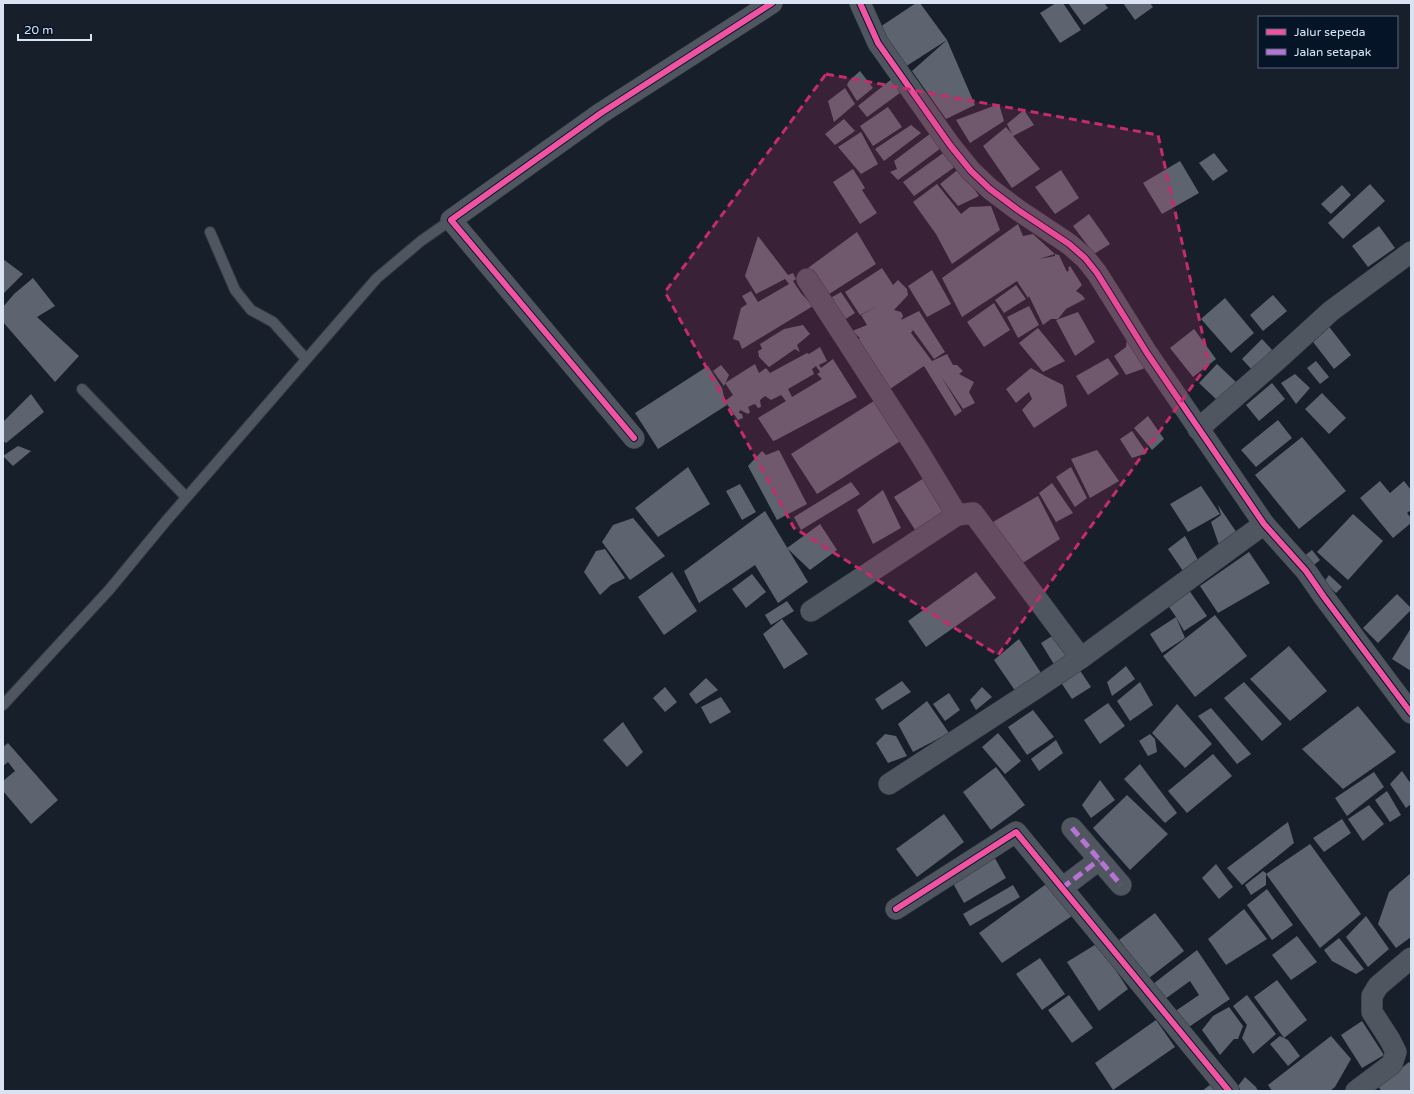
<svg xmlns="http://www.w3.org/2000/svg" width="1414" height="1094" font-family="'Varela Round',sans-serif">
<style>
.building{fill:#5d646f;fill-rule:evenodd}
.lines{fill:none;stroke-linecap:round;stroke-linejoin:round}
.lane-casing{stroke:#333943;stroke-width:12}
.street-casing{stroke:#333943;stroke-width:22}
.lane{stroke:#505660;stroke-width:10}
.street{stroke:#505660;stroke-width:21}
.quiet{stroke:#b673d3;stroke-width:5;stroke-dasharray:10 5;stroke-linecap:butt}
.cycleway-casing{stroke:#061428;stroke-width:8}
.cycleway{stroke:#f153a3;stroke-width:6}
.marked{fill:#c42c6a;fill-opacity:0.2;stroke:#c42c6a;stroke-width:3;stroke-dasharray:8 5;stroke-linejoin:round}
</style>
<rect width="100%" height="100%" fill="#171f2b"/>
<g class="building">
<polygon points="916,3 920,3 947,40 975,105 946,119 912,71 947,40 905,67 880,27"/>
<polygon points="1056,3 1063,3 1081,30 1060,43 1040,13"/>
<polygon points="1068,3 1104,3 1108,8 1084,25"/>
<polygon points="1123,3 1150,3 1153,7 1135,20"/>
<polygon points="860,71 873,88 857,101 847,85 849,81"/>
<polygon points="893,78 904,90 867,117 858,106"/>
<polygon points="845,88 855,104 834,122 828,101"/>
<polygon points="999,104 1004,121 970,143 956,120"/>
<polygon points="888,107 902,127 873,146 860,126"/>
<polygon points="1024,110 1034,125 1013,136 1040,169 1012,188 983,146 1006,127 1012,134 1007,124"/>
<polygon points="844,119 855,131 835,145 825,134"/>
<polygon points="911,125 921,133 884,161 875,149"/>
<polygon points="861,132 878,164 861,174 838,147"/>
<polygon points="931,133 941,148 898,180 890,172 897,169 894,161"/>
<polygon points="946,151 956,166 914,196 903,182"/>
<polygon points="1214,153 1228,171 1213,181 1199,163"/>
<polygon points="1180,161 1199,193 1162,214 1143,183"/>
<polygon points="960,168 979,196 958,206 940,184"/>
<polygon points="853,169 865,188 862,190 877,213 860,224 833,182"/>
<polygon points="1061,170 1079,198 1055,214 1035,187"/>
<polygon points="937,184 961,214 970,207 991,206 1000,230 952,264 936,234 913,202"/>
<polygon points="1370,184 1385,201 1343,239 1328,223"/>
<polygon points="1342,185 1351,195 1331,214 1321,204"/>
<polygon points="1089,214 1110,244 1094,254 1073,226"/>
<polygon points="1018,224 1023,236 1033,234 1055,254 1039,259 1055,256 1055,254 1059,255 1067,272 1069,270 1068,268 1070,266 1082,285 1076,291 1082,295 1085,299 1066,309 1058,319 1051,319 1043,325 1029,296 1028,298 1017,281 962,317 942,278"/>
<polygon points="1379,226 1395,248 1368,267 1352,246"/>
<polygon points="857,232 876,264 826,296 808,268"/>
<polygon points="758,236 788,275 793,273 796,279 793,281 801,293 813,306 742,349 739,341 733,339 741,308 747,304 742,296 751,291 758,302 789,284 785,279 756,294 745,276"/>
<polygon points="3,259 23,274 3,294"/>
<polygon points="882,268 893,285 898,280 907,289 908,295 894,310 901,312 903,316 901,320 919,311 945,352 934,359 913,330 911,333 932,361 947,354 953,365 957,365 963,371 959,374 974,382 969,392 975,403 963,409 941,376 962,411 955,416 924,366 887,391 853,344 860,338 852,331 867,325 861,315 877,306 860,315 845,292"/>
<polygon points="932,270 951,304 927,317 908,286"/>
<polygon points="33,278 55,306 37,317 79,356 55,382 3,322 3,307 14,294"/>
<polygon points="1016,285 1026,299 1004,313 995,300"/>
<polygon points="841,292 855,313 841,322 827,300"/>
<polygon points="1273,295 1287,311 1263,331 1250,315"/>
<polygon points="1225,298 1254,333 1231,353 1201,319"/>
<polygon points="994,303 1010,330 984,347 967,322"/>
<polygon points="1029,306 1039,325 1018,338 1007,317"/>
<polygon points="1078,312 1095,342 1075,356 1056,320"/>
<polygon points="1327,324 1351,355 1334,369 1310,338"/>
<polygon points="803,325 810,334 797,345 800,352 795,349 769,367 759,357 758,351 762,349 760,344 784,329"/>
<polygon points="1038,328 1065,361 1043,372 1019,343"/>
<polygon points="1194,329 1216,359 1193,377 1170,348"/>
<polygon points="1127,339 1145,368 1126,375 1114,356 1126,347"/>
<polygon points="1262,339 1274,352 1254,372 1242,359"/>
<path d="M 820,347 L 827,361 L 819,365 L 821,368 L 833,359 L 857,397 L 776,440 L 773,441 L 758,418 L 786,401 L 781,395 L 771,400 L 765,396 L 760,400 L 761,407 L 758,408 L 755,404 L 752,405 L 748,407 L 750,412 L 748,414 L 740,410 L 739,413 L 742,414 L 743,418 L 738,420 L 725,401 L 727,405 L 658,449 L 635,413 L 708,366 L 722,388 L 725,401 L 733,395 L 725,383 L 755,364 L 759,373 L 766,368 L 770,373 L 807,353 L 809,354 ZM 816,366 L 820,372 L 817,374 L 822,379 L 792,397 L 788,389 L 814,374 L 812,369 Z"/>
<polygon points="1108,358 1119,374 1088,395 1076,376"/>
<polygon points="1316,361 1329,377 1320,384 1307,368"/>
<polygon points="1217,364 1236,382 1218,401 1199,383"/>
<polygon points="721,365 729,375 724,386 713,371"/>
<polygon points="1031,368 1045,376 1063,385 1067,406 1034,428 1022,410 1032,399 1029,392 1016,403 1006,389"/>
<polygon points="1295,374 1310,388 1296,404 1281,383"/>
<polygon points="1272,383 1285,399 1259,421 1246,405"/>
<polygon points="1322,393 1346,418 1329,434 1305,409"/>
<polygon points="31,394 44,412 6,443 3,441 3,422"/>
<polygon points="877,399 902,440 817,494 791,454"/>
<polygon points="1148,416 1164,439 1152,450 1134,428"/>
<polygon points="1278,420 1292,438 1256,467 1241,450"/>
<polygon points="1132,431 1147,453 1132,458 1120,439"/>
<polygon points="1302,437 1346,491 1299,529 1255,475"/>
<polygon points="18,446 31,451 13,466 3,456"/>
<polygon points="779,450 807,504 777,520 748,466 762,451 766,455"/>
<polygon points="1097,450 1119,481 1090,498 1071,459"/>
<polygon points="688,467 710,504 658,537 635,508"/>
<polygon points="1071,467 1087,498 1075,507 1056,477"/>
<polygon points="924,478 947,514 917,533 894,497"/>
<polygon points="1380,481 1390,493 1404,481 1411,490 1411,510 1407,513 1411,518 1411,523 1393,538 1360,498"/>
<polygon points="851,482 860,494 801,530 794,517"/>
<polygon points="1052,483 1073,513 1056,522 1039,493"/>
<polygon points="740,484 756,512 742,520 726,491"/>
<polygon points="1201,486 1220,514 1188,532 1170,504"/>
<polygon points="883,490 901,528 873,544 857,510"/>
<polygon points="1038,496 1060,539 1018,566 986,526"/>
<polygon points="1218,505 1239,536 1219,545 1211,522 1221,515"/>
<polygon points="765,511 808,582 778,603 755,565 699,603 684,571"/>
<polygon points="1353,514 1383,541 1348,580 1317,552"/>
<polygon points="633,518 665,556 630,580 602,542 613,525"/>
<polygon points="820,524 837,550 810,570 787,548"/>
<polygon points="1185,536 1198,560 1183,571 1168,549"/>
<polygon points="605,549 625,578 611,585 600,595 584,572 596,551"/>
<polygon points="1312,550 1320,560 1308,570 1299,560"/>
<polygon points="1249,552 1270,583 1218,613 1200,586"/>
<polygon points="672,572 697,611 664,635 638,597"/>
<polygon points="976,572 996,598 926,647 908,621"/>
<polygon points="752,574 766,592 746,608 732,589"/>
<polygon points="1329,575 1342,587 1336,593 1324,582"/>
<polygon points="1186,586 1207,616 1184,631 1176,617 1185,638 1162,653 1150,634 1176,617 1167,604"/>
<polygon points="1397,594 1411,608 1411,610 1378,643 1363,628"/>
<polygon points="787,601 794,611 771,625 765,615"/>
<polygon points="1215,615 1247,656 1195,697 1163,656"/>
<polygon points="782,619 808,654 784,669 763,634"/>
<polygon points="1411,628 1411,671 1392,659"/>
<polygon points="1057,633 1072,655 1055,666 1041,643"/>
<polygon points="1019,639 1041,673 1016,692 994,660"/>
<polygon points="1289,646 1327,691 1290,721 1250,679"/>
<polygon points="1075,663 1091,687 1072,699 1058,678"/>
<polygon points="1126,666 1135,679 1112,696 1107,682"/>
<polygon points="706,678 718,690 696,704 689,694"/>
<polygon points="902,681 911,692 882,710 875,699"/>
<polygon points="1140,682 1153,705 1130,721 1117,701"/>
<polygon points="1244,682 1282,724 1262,741 1224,698"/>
<polygon points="665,687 677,702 665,712 653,698"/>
<polygon points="982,687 992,697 976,710 970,700"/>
<polygon points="949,693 960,710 945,721 933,704"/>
<polygon points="721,697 731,712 710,724 701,707"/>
<polygon points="927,701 949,733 913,752 898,724"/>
<polygon points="1108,703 1125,726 1100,744 1084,720"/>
<polygon points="1177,704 1212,744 1185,768 1152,733"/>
<polygon points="1358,706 1396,752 1343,789 1302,749"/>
<polygon points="1211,708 1251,754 1237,764 1198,716"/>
<polygon points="1033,710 1054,737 1027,755 1008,727"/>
<polygon points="623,722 643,752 627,767 603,740"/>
<polygon points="998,733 1021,761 1005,774 982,747"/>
<polygon points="885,734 896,736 907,756 888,763 876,743"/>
<polygon points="1150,734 1155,739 1157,752 1148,756 1139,741"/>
<polygon points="1056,740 1063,753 1039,771 1031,759"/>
<polygon points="8,743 58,800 31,824 3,791 3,781 15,771 8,762 3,766 3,747"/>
<polygon points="1213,754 1232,776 1187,813 1168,791"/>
<polygon points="1140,764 1177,813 1165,823 1124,779"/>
<polygon points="996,767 1025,805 991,830 963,792"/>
<polygon points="1402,771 1411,784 1411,804 1406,808 1390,784"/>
<polygon points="1374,772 1384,787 1347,816 1335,798"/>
<polygon points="1100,780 1115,800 1091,818 1082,805"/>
<polygon points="1387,791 1401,815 1390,822 1375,800"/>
<polygon points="1127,795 1168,834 1130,870 1093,828"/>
<polygon points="1369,805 1384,824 1363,841 1348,819"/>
<polygon points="944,814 964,842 917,877 896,849"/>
<polygon points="1342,819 1351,833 1324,852 1313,838"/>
<polygon points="1288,822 1294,843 1242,885 1227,868"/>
<polygon points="1310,844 1361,914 1320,948 1266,874"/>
<polygon points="992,853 1006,878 964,903 950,878"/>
<polygon points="1216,864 1233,887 1219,899 1202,878"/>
<polygon points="1263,871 1266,873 1266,885 1251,895 1245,885"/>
<polygon points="1411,873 1411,937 1396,948 1378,924 1389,892"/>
<polygon points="1049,882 1078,912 1002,963 979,933"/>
<polygon points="1013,885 1020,897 970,926 963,914"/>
<polygon points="1267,889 1293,925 1272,940 1247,905"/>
<polygon points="1244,909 1267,939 1226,965 1208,939"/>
<polygon points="1155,913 1184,951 1149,978 1119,940"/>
<polygon points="1366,916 1389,949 1368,967 1346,937"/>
<polygon points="1297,936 1317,962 1291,980 1272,955"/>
<polygon points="1339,938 1364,969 1356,974 1332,961 1324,950"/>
<polygon points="1098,943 1128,989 1099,1011 1067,962"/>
<polygon points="1197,950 1230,999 1183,1031 1174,1012 1199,995 1190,981 1165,999 1153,984"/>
<polygon points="1040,958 1065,994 1042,1010 1016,974"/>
<polygon points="1277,980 1307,1020 1284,1038 1254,997"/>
<polygon points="1069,995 1093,1028 1072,1043 1048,1010"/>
<polygon points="1247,995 1276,1034 1253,1054 1242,1038 1247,1025 1233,1006"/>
<polygon points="1229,1007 1243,1026 1238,1039 1234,1039 1220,1055 1202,1030 1213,1016"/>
<polygon points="1156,1020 1175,1047 1113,1090 1095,1063"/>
<polygon points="1362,1021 1384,1055 1362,1068 1341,1035"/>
<polygon points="1280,1036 1288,1040 1300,1056 1288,1066 1270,1044"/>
<polygon points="1331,1036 1351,1059 1335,1087 1330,1091 1272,1091 1268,1085"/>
<polygon points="1409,1062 1411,1064 1411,1091 1382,1091 1378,1087"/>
<polygon points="1245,1077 1256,1087 1258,1091 1241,1091 1238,1086"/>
<polygon points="1215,1081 1222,1091 1202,1091"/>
</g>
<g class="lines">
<g class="lane-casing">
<g id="lane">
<polyline points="210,232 235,290 251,310 273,322 306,359"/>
<polyline points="82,389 186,497"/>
<polyline points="3,705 109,590 166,521 377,278 421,241 451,220"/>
</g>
</g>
<g class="street-casing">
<g id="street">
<polyline points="860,3 878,43 950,145 971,171 990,189 1018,210 1069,244 1085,258 1097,273 1147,353 1264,524 1306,571 1324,597 1411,713"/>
<polyline points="807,279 917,449 957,515 973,513 1081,658"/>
<polyline points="1198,429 1275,362 1331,311 1411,252"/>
<polyline points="634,438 451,220 601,113 772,3"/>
<polyline points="811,611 957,515"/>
<polyline points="889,784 1038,687 1081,658 1264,524"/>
<polyline points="1072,828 1121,885"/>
<polyline points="1062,888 1099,860"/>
<polyline points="896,909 1016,832 1229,1091"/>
<polyline points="1356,1091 1392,1064 1396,1052 1390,1040 1372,1012 1372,996 1378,986 1411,958"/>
</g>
</g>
<use href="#lane" class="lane"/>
<use href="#street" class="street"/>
<g class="quiet">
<polyline points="1072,828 1121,885"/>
<polyline points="1062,888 1099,860"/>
</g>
<g class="cycleway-casing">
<g id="cycleway">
<polyline points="860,3 878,43 950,145 971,171 990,189 1018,210 1069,244 1085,258 1097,273 1147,353 1264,524 1306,571 1324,597 1411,713"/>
<polyline points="634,438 451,220 601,113 772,3"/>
<polyline points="896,909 1016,832 1229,1091"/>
</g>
</g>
<use href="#cycleway" class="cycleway"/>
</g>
<path class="marked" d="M 826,74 L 1158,135 L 1209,363 L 998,655 L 794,528 L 665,292 Z"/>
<rect width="1414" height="1094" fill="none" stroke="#d9e3f2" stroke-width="8"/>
<rect x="1258" y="16" width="140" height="52" fill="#061428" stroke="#5a6779"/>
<rect x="1266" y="29" width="20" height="6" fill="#f153a3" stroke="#5a6779"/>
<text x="1294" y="36" font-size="12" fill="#d9e3f2">Jalur sepeda</text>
<rect x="1266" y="49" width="20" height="6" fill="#b673d3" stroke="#5a6779"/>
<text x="1294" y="56" font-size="12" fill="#d9e3f2">Jalan setapak</text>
<path d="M18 34v6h73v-6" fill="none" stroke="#d9e3f2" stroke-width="2"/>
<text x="24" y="34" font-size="12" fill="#d9e3f2" stroke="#061428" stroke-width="3" paint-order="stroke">20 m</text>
</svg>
